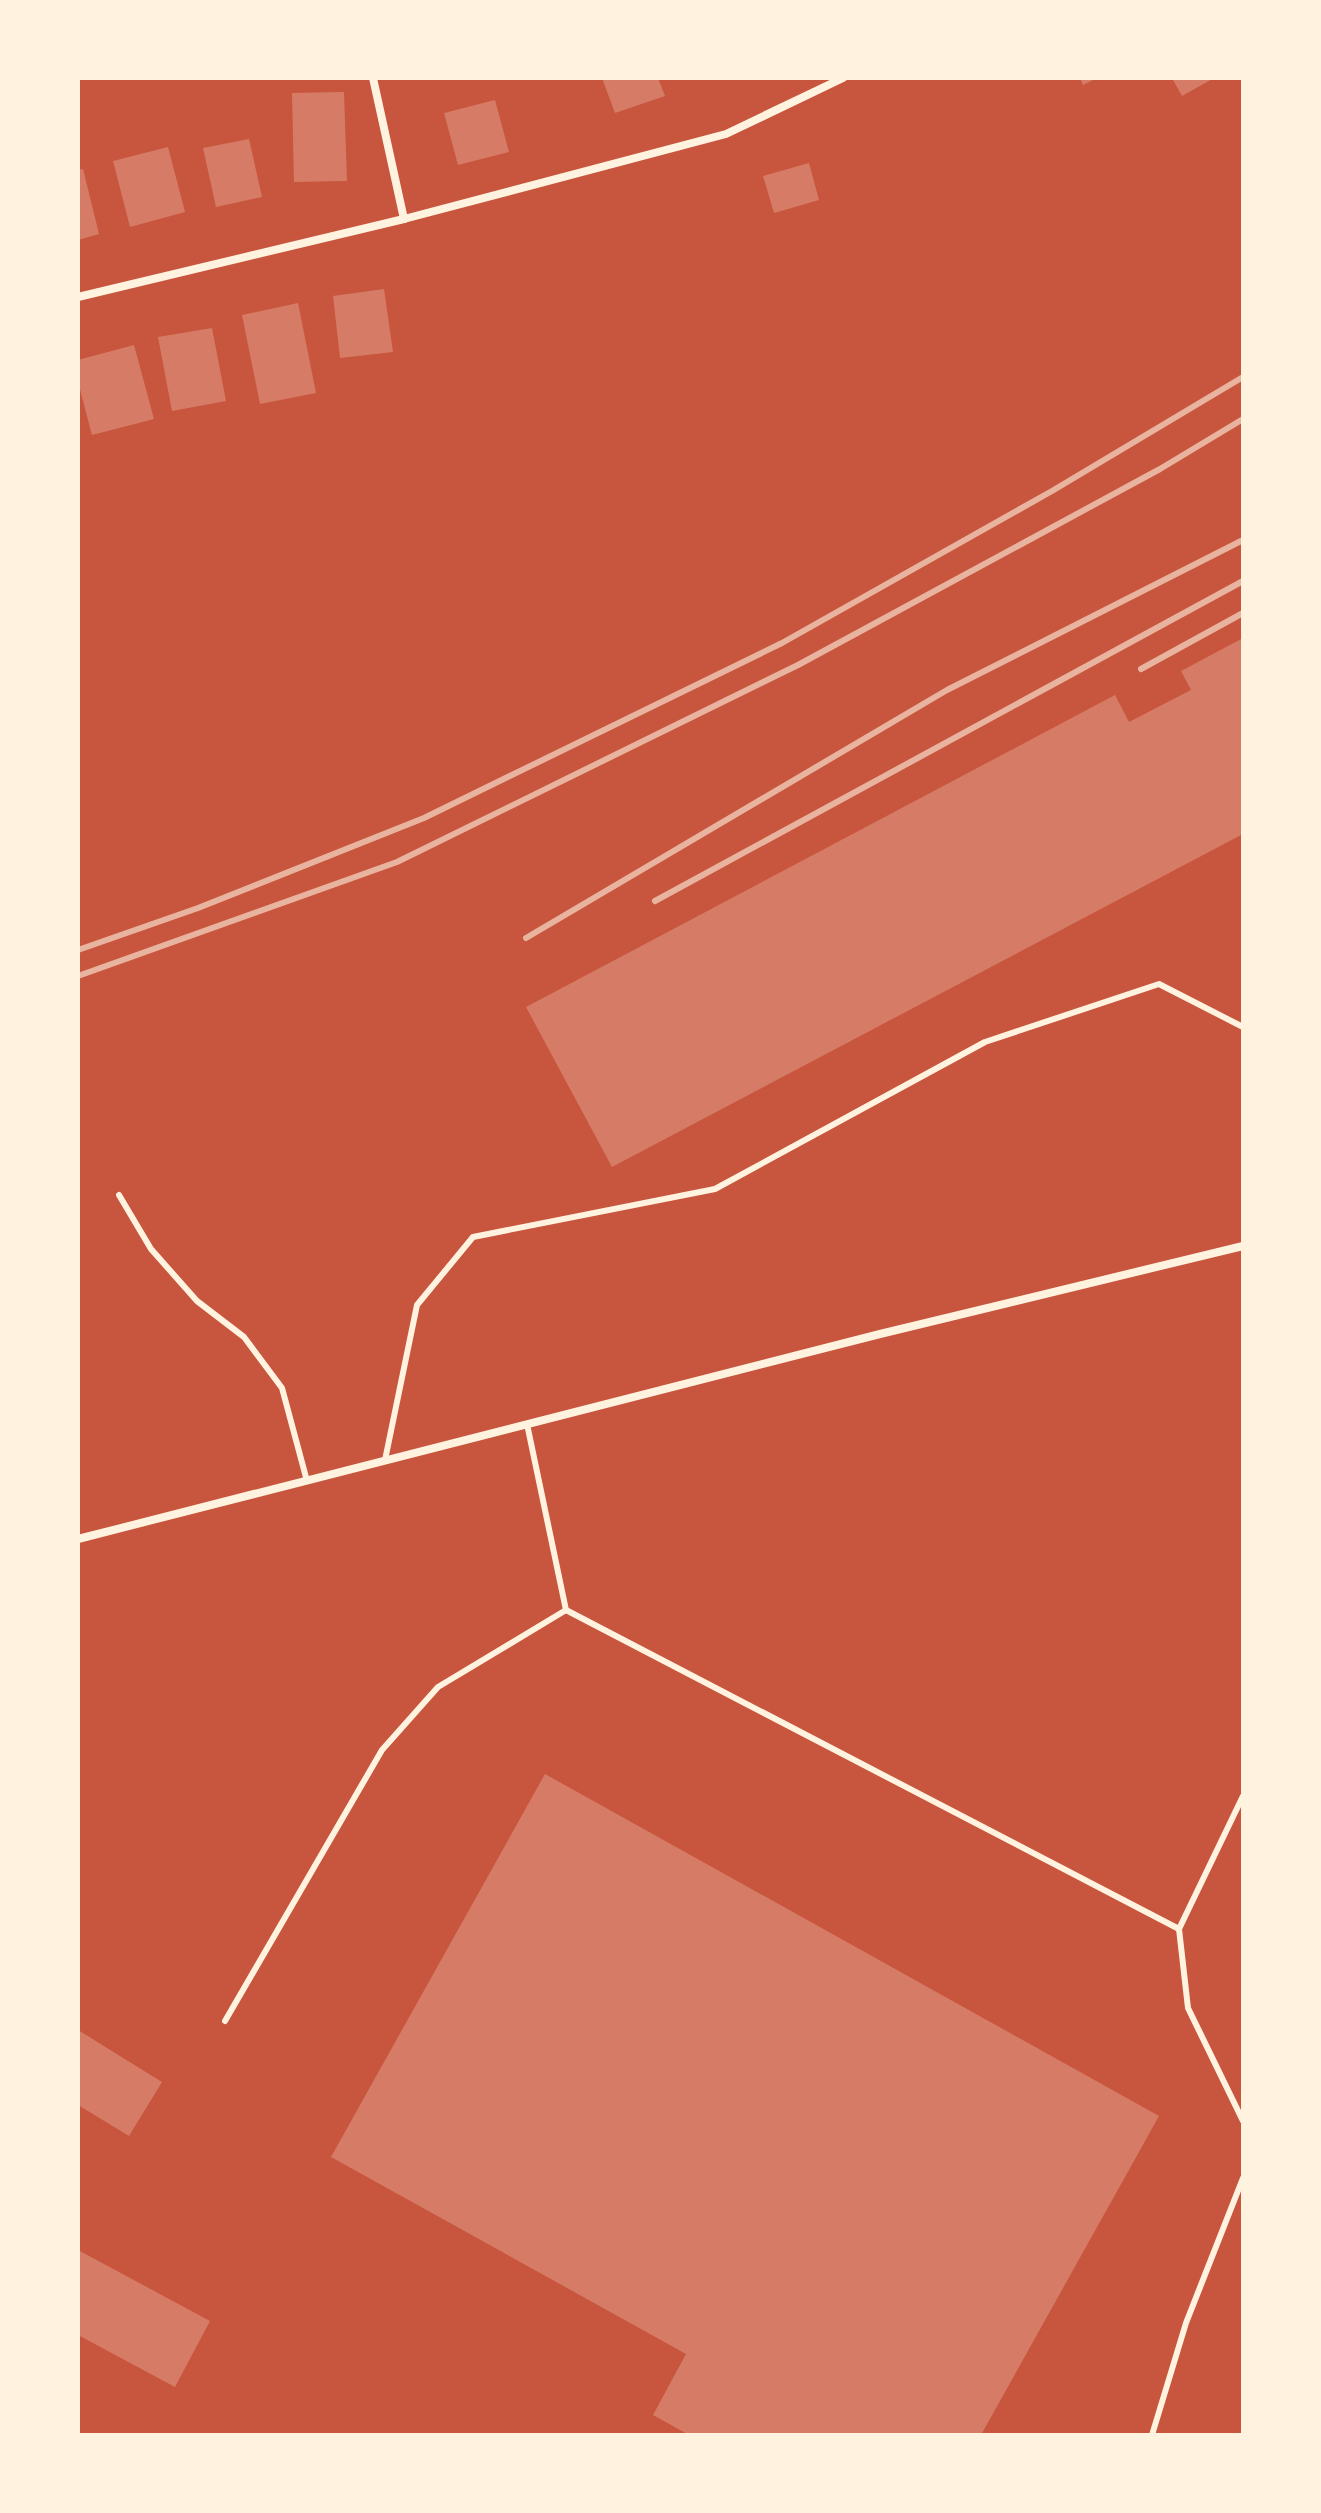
<svg xmlns="http://www.w3.org/2000/svg" width="1321" height="2513" font-family="Spectral,serif">
<style>
.building{fill:#d67c66}
.lines{fill:none;stroke-linecap:round;stroke-linejoin:round}
.service{stroke:#fff3e0;stroke-width:6}
.minor{stroke:#fff3e0;stroke-width:8}
.rail{stroke:#e9b49f;stroke-width:6}
</style>
<rect width="100%" height="100%" fill="#c8553d"/>
<g class="building">
<polygon points="602,78 658,78 665,96 615,113"/>
<polygon points="1080,78 1097,78 1083,85"/>
<polygon points="1172,78 1214,78 1182,96"/>
<polygon points="344,92 347,181 294,182 292,93"/>
<polygon points="495,100 509,152 458,165 444,113"/>
<polygon points="249,139 262,197 216,207 203,148"/>
<polygon points="168,147 185,212 130,227 113,161"/>
<polygon points="809,163 819,200 774,213 763,176"/>
<polygon points="83,169 99,234 78,240 78,170"/>
<polygon points="384,289 393,352 340,358 333,296"/>
<polygon points="298,303 316,393 260,404 242,315"/>
<polygon points="212,328 226,401 172,411 158,337"/>
<polygon points="134,345 154,419 92,435 78,382 78,360"/>
<polygon points="1243,638 1243,834 612,1167 526,1007 1115,695 1129,722 1191,690 1181,671"/>
<polygon points="545,1774 1159,2116 981,2435 689,2435 653,2415 686,2354 331,2157"/>
<polygon points="78,2030 162,2082 129,2136 78,2105"/>
<polygon points="78,2250 210,2321 175,2387 78,2335"/>
</g>
<g class="lines">
<g class="service">
<polyline points="119,1195 151,1249 197,1301 244,1337 282,1388 307,1481"/>
<polyline points="527,1424 566,1610 1179,1929"/>
<polyline points="385,1460 417,1305 473,1237 715,1189 985,1042 1159,984 1243,1027"/>
<polyline points="1243,1796 1179,1929 1188,2008 1243,2121"/>
<polyline points="225,2021 382,1750 438,1687 566,1610"/>
<polyline points="1152,2435 1186,2323 1243,2178"/>
</g>
<g class="minor">
<polyline points="373,78 404,219"/>
<polyline points="78,297 404,219 726,134 843,78"/>
<polyline points="78,1539 880,1334 1243,1246"/>
</g>
<g class="rail">
<polyline points="1141,669 1243,613"/>
<polyline points="655,901 1243,581"/>
<polyline points="526,938 947,690 1243,540"/>
<polyline points="78,950 198,908 424,818 782,643 1052,491 1243,377"/>
<polyline points="78,976 397,862 798,665 1160,469 1243,419"/>
</g>
</g>
<rect width="1321" height="2513" fill="none" stroke="#fff3e0" stroke-width="160"/>
</svg>
